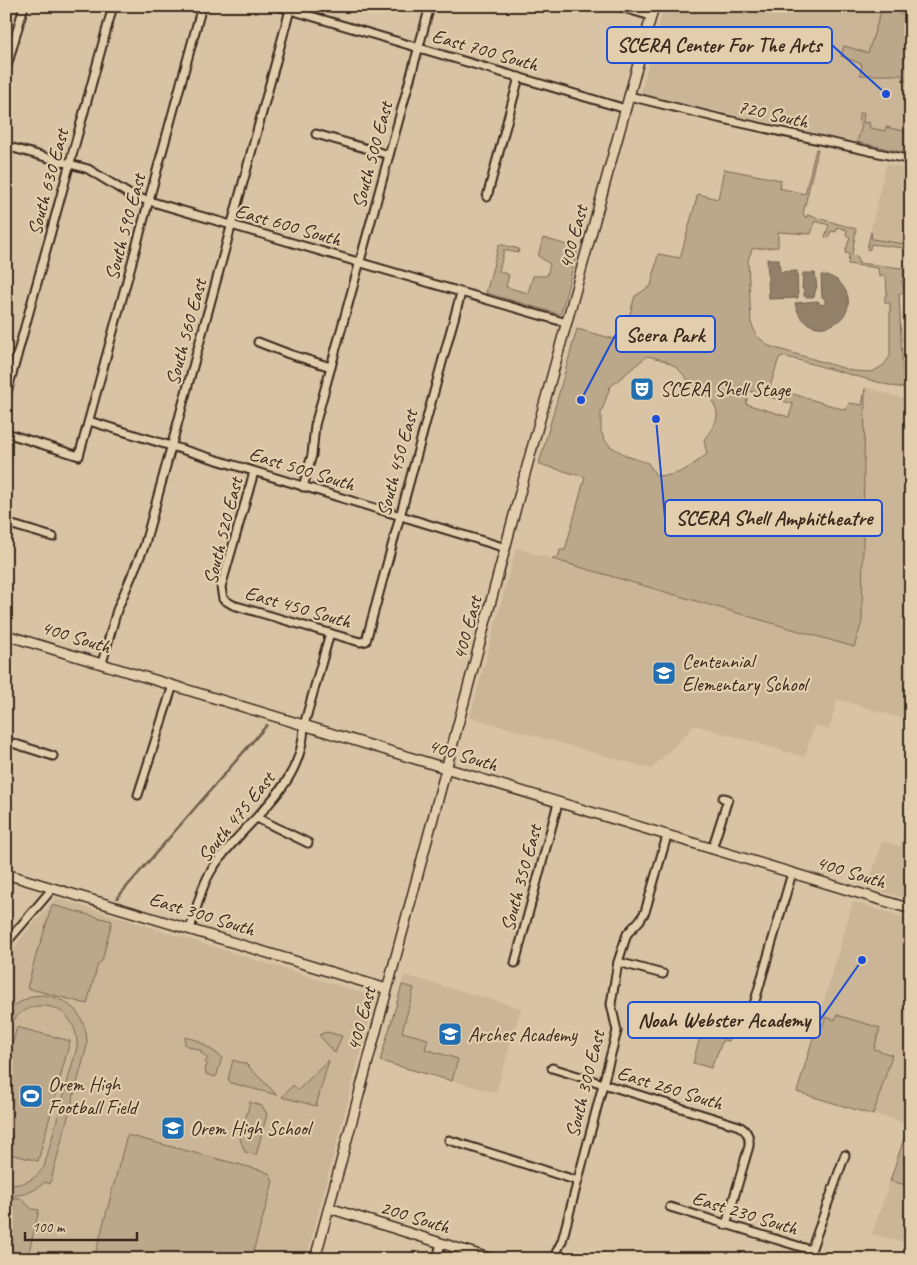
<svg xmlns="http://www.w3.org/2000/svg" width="917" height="1265" font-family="Caveat,sans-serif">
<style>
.built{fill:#cab597}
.green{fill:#bba78a;stroke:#7b6854;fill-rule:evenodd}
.water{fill:#938069;stroke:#705e4b}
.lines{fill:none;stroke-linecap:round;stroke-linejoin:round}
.stream{stroke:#705e4b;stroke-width:2.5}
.minor-casing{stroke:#3b2a1e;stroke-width:11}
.tertiary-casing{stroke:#3b2a1e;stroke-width:12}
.minor{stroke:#e2cdac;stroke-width:7}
.tertiary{stroke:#e2cdac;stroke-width:9}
.labels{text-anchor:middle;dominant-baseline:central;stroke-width:4.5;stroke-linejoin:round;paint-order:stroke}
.street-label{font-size:20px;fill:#3b2a1e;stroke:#e2cdac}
.poi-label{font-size:20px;fill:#3b2a1e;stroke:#e2cdac;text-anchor:start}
.leader{fill:none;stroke:#1d4ed8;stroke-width:2}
.callout-dot{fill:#1d4ed8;stroke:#e2cdac;stroke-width:2}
.callout{fill:#e2cdac;stroke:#1d4ed8;stroke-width:2}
.callout-label{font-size:21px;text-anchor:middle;font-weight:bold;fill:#3b2a1e}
</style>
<rect width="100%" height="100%" fill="#d8c3a4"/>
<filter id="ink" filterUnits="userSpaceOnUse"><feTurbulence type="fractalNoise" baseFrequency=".02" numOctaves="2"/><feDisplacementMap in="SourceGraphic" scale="10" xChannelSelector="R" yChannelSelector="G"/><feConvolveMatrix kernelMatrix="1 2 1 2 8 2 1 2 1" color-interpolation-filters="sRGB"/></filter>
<g filter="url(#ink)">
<g class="built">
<polygon points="664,6 911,6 911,154 642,94 641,92"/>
<polygon points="886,164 911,170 911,245 872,239 870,233"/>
<polygon points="865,387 911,401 911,721 837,699 829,730 814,725 805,757 695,725 651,769 470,717 516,548 746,616 862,622"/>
<polygon points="911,816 911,900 868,887 882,841 900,846"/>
<polygon points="56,898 375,997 306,1259 6,1259 6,956"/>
<polygon points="853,902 911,919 911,1244 872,1234 908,1126 893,1118 873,1115 797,1092"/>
<polygon points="404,975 521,1008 496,1093 380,1061"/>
</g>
<g class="green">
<polygon points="882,8 911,17 911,81 903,81 903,75 860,75 862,64 841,56 844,46 868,53"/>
<polygon points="859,113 864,113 863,123 869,122 870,128 885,131 886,127 907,132 906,137 911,138 911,154 857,142 862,125 859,122"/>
<path d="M 816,149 L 818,149 L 803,214 L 806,218 L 807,215 L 856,229 L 852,255 L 858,257 L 858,263 L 911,269 L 911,275 L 906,277 L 902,281 L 905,292 L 899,294 L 903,380 L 908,380 L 909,387 L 905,388 L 892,386 L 783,356 L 779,358 L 770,387 L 846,410 L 849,403 L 862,405 L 865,389 L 862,622 L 854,647 L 552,559 L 554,557 L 558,558 L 560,550 L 565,550 L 585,477 L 539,464 L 577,329 L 622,341 L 635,296 L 651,286 L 658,254 L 680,258 L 698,194 L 718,199 L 724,169 L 781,180 L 779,188 L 805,194 ZM 815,221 L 829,225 L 825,237 L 828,238 L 831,231 L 836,232 L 837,227 L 847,230 L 846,235 L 850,237 L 845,253 L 849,254 L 848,264 L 878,268 L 879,276 L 886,276 L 887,295 L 885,296 L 885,303 L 890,303 L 890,356 L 884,365 L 872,372 L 853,371 L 769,346 L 757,336 L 751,323 L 748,260 L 752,249 L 778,247 L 778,232 L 811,234 ZM 647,356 C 654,358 663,359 669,363 C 680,367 686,380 695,387 C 704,394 718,402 717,416 C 716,425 708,433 704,440 L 707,454 C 693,465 676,479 656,475 L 648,463 L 627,456 L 610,446 L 604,439 L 601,431 L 601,413 L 610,387 ZM 749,391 L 793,404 L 789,417 L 746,404 Z"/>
<polygon points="871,232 872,239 911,245 911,249 871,244 870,249 868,250 867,248"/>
<polygon points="543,238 578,248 561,313 559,314 486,293 499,244 519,249 518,253 504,250 499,271 509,275 506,287 528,293 533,276 547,276 550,264 538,256"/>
<polygon points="52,905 112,921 102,961 98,964 87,1004 27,988 38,948 40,945"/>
<polygon points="402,985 414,988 402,1032 428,1039 425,1049 458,1059 452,1081 380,1061"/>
<path d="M 43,995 C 71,998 88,1018 87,1046 L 50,1184 L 45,1182 C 34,1192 21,1197 6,1195 L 6,1185 C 23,1185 34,1181 44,1167 L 77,1047 C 79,999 19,990 6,1036 L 6,1004 L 13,1006 L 32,996 Z"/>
<polygon points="837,1015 880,1028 874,1049 892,1055 873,1115 797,1092 815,1031 820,1032 826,1017 835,1020"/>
<polygon points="704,1022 732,1029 728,1041 723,1040 711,1068 693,1063"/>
<polygon points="17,1027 70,1041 38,1161 6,1153 6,1066"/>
<polygon points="327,1032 342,1036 335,1053 319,1035"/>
<polygon points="185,1037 197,1040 222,1057 217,1075 215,1077 206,1074 205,1067 208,1066 205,1061 208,1059 201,1053 202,1051 185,1045"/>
<polygon points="233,1060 246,1064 277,1095 231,1083 228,1079"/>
<polygon points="329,1060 316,1106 282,1097 293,1085 298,1090"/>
<polygon points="250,1102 262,1106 267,1114 256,1155 245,1152 240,1139"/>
<polygon points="908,1126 911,1127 911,1136 908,1145 911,1146 911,1186 890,1181"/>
<polygon points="127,1135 264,1171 270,1174 273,1182 251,1259 94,1259"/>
<polygon points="6,1197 20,1198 32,1209 39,1210 29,1252 24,1254 23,1259 6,1259"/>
</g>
<g class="water">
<polygon points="767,259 779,259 780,272 797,271 798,298 769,299"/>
<polygon points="803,273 815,273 817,288 816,288 814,297 806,297 804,296 804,289 802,289"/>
<path d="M 821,275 C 831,275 839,280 844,288 C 865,321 805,349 795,303 L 818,301 L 821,305 L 825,304 L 825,299 L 822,297 Z"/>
</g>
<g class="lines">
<polyline class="stream" points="117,898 267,725"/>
<g class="minor-casing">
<g id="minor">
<polyline points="277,6 626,109"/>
<polyline points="617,6 651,16"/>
<polyline points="6,70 24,6"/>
<polyline points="629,96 718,118 911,160"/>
<polyline points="316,134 389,155"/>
<polyline points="6,146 88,169 132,196 149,201 567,323"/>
<polyline points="487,197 519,77"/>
<polyline points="258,342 289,354 331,367"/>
<polyline points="6,396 113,6"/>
<polyline points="89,421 506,548"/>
<polyline points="6,433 79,456 202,6"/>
<polyline points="254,472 221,587 223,599 233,605 360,642 366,641 461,293"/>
<polyline points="303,487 312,455 315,425 430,6"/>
<polyline points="6,523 53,537"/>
<polyline points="102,663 117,610 144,547 291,6"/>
<polyline points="6,741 53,756"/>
<polyline points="138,795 173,685"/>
<polyline points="257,818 308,843"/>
<polyline points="712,849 728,799 723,798"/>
<path d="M 190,929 C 197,908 201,886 213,868 C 245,819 303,790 304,725 L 330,633"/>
<polyline points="6,943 53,888"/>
<polyline points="618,962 663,974"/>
<polyline points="515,963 558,803"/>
<polyline points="746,1032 792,873"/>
<path d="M 552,1068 L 739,1126 C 747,1131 750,1136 749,1146 L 726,1225"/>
<polyline points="449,1140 578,1181"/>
<polyline points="670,1207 811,1250"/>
<polyline points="437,1259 441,1243"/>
<polyline points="553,1259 562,1241 617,1031 611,1004 618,962 627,934 640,920 645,912 667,836"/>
<polyline points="808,1259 845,1155"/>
</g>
</g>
<g class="tertiary-casing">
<g id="tertiary">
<polyline points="6,635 911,909"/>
<polyline points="6,874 387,989"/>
<polyline points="329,1208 492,1259"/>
<polyline points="315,1259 529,459 654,6"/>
</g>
</g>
<use href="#minor" class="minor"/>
<use href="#tertiary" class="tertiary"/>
</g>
</g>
<defs>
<g id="theatre-square" transform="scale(1.25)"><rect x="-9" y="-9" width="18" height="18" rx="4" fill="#1f6fb2" stroke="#e2cdac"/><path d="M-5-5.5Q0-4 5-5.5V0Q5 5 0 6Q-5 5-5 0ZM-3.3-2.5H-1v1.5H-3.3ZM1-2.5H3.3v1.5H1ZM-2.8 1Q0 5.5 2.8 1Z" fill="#fff"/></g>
<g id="school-square" transform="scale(1.25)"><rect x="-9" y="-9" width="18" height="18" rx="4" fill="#1f6fb2" stroke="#e2cdac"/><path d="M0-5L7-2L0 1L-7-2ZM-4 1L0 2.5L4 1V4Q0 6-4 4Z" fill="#fff"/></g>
<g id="stadium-square" transform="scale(1.25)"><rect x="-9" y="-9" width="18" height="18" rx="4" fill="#1f6fb2" stroke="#e2cdac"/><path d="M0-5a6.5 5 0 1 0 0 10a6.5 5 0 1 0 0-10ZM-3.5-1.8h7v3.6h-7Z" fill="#fff"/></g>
</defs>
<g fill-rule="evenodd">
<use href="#theatre-square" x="642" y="389"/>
<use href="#school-square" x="664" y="673"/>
<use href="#school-square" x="450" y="1034"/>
<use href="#stadium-square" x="31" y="1096"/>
<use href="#school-square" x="173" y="1128"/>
</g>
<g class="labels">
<g class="street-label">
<text transform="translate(485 50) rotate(16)">East 700 South</text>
<text transform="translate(773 114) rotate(13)">720 South</text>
<text transform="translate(372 155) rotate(-75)">South 500 East</text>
<text transform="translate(48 182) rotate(-75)">South 630 East</text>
<text transform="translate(288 225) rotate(16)">East 600 South</text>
<text transform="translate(125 227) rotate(-75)">South 590 East</text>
<text transform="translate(573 237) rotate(-75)">400 East</text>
<text transform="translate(186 332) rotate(-75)">South 560 East</text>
<text transform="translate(397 463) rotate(-75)">South 450 East</text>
<text transform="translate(302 469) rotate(17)">East 500 South</text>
<text transform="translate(223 531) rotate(-76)">South 520 East</text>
<text transform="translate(298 607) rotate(16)">East 450 South</text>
<text transform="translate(467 628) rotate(-75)">400 East</text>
<text transform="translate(76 637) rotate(17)">400 South</text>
<text transform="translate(463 755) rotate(17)">400 South</text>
<text transform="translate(236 817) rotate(-51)">South 475 East</text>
<text transform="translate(851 872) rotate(17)">400 South</text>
<text transform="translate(521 878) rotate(-75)">South 350 East</text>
<text transform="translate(202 914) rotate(17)">East 300 South</text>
<text transform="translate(361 1019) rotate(-75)">400 East</text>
<text transform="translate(585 1084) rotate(-76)">South 300 East</text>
<text transform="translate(670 1088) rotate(17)">East 260 South</text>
<text transform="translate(745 1213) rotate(17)">East 230 South</text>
<text transform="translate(415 1217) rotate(17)">200 South</text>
</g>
<g class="poi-label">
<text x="660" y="389">SCERA Shell Stage</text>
<text x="682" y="661">Centennial<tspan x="682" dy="23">Elementary School</tspan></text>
<text x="468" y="1034">Arches Academy</text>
<text x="48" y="1084">Orem High<tspan x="48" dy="23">Football Field</tspan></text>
<text x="190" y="1128">Orem High School</text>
</g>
</g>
<path class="leader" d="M886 94L832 45M581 400L616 334M656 419L665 518M862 960L820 1020"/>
<g class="callout-dot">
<circle cx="886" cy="94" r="5"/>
<circle cx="581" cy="400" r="5"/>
<circle cx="656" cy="419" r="5"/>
<circle cx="862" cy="960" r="5"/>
</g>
<g class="callout">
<rect x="607" y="27" width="225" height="36" rx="5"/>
<rect x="616" y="316" width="99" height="36" rx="5"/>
<rect x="665" y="500" width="217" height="36" rx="5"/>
<rect x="628" y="1002" width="192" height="36" rx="5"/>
</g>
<g class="callout-label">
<text x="719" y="52">SCERA Center For The Arts</text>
<text x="665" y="342">Scera Park</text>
<text x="774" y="525">SCERA Shell Amphitheatre</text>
<text x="724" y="1027">Noah Webster Academy</text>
</g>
<rect width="917" height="1265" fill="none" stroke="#e2cdac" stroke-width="25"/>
<rect x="12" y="12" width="892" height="1240" fill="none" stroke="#3b2a1e" stroke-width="2" filter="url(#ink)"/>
<path d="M25 1232v8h112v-8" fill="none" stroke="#3b2a1e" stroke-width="2.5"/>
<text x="32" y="1232" font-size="15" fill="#3b2a1e" stroke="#e2cdac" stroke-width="4" paint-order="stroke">100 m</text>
</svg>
